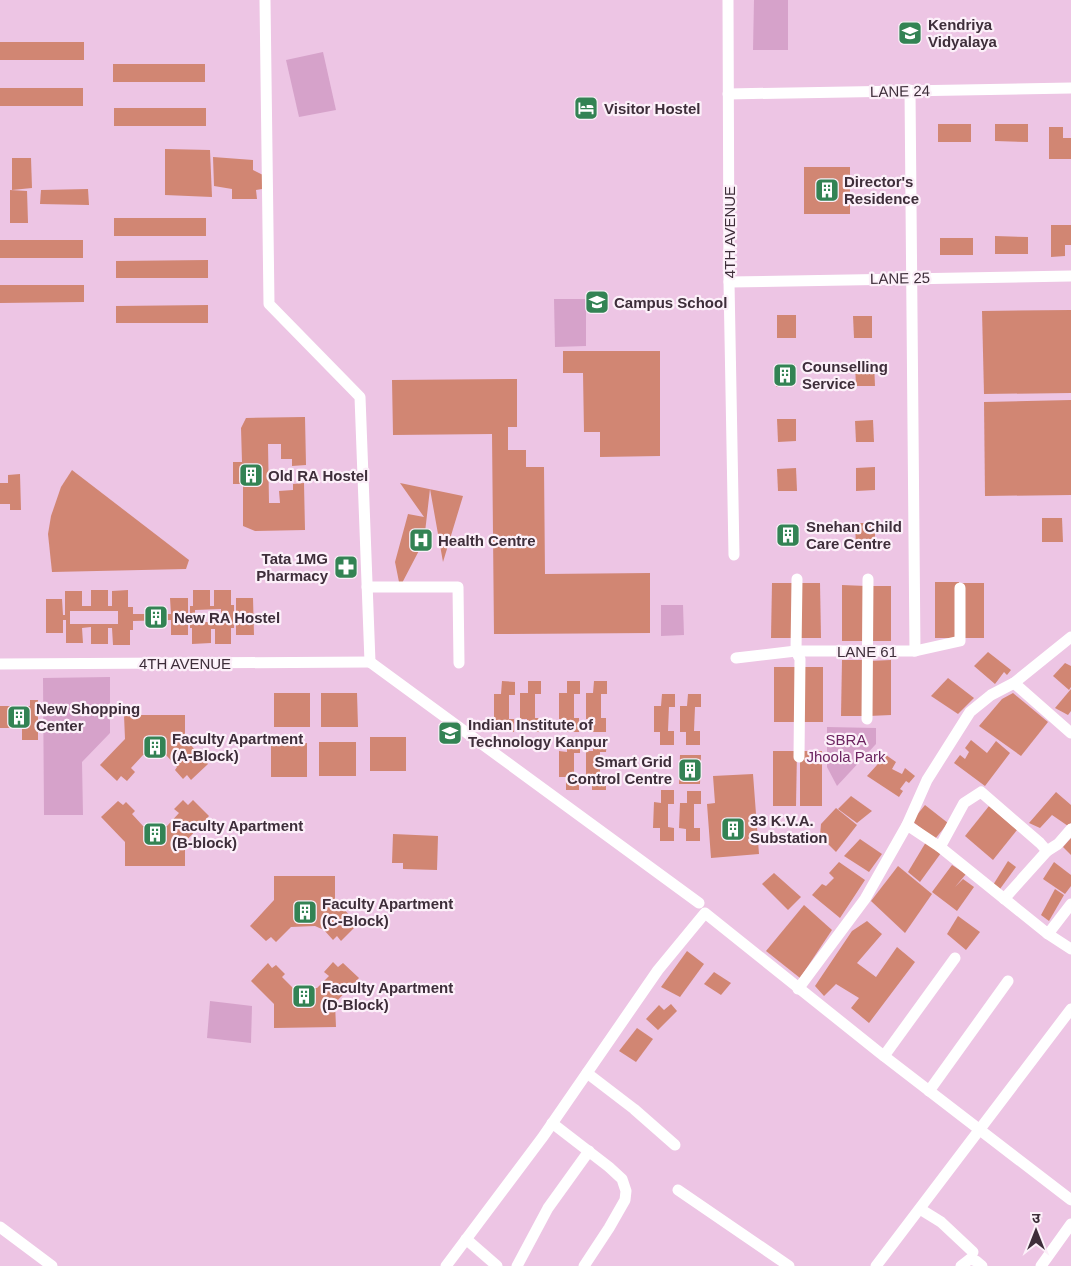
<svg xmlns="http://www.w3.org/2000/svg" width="1071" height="1266" font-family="Arial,'Noto Sans Devanagari',sans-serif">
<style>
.green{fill:#d6a2ca}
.building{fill:#d18673;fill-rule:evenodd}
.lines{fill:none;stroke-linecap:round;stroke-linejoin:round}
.minor{stroke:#fff;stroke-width:11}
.labels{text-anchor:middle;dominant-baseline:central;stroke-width:4.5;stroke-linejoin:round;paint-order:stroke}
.poi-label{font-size:15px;font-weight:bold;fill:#3e2e3a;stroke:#fcf0f9;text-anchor:start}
.street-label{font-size:15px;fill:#3e2e3a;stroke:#fcf0f9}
.park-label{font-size:15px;fill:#6c2460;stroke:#fcf0f9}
</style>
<rect width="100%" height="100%" fill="#edc5e4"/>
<g class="green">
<polygon points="754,0 788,0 788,50 753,50"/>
<polygon points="323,52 336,110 299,117 286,60"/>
<polygon points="554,299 586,299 586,346 555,347"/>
<polygon points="661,605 683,605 684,635 661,636"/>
<polygon points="110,677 110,733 82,762 83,815 44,815 43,678"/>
<polygon points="827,727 876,728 876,744 837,786 827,767"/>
<polygon points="210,1001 252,1006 251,1043 207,1038"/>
</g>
<g class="building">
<rect x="0" y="42" width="84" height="18"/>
<rect x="113" y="64" width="92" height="18"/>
<rect x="0" y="88" width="83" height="18"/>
<rect x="114" y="108" width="92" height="18"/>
<rect x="938" y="124" width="33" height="18"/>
<polygon points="995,124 1028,124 1028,142 995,141"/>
<polygon points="1049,127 1063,127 1063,138 1071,138 1071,159 1049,159"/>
<polygon points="165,149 210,150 212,197 165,195"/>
<polygon points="213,157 253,160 253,170 265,176 262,189 256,190 257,199 232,199 232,189 214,186"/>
<polygon points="12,158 31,158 32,188 12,190"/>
<rect x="804" y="167" width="46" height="47"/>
<polygon points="88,189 89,205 40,204 41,190"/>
<polygon points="10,190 27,191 28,223 10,223"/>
<rect x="114" y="218" width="92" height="18"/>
<polygon points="1051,225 1071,225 1071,245 1065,245 1065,256 1051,257"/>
<polygon points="995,236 1028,237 1028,254 995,254"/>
<rect x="940" y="238" width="33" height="17"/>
<rect x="0" y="240" width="83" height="18"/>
<polygon points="208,260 208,278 116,278 116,261"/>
<polygon points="0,285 84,285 84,302 0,303"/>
<polygon points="208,305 208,323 116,323 116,306"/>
<polygon points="1071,310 1071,393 984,394 982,311"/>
<rect x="777" y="315" width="19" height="23"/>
<polygon points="853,316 872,316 872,338 854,338"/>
<polygon points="563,351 660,351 660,456 600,457 600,432 584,432 583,373 563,373"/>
<polygon points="874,363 875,386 856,386 855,364"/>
<polygon points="776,364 795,364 795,386 776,387"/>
<polygon points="517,379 517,427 508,427 508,450 526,450 526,467 544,467 545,574 650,573 650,633 494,634 492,434 393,435 392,380"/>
<polygon points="1071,400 1071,495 985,496 984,402"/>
<polygon points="305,417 306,465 292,466 292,459 281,459 281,444 268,444 269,503 280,503 279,491 293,490 293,484 304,483 305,530 255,531 243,526 243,484 233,484 233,462 242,462 241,428 246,418"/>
<polygon points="777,419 796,419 796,441 778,442"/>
<polygon points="873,420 874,442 856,442 855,421"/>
<polygon points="875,467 875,490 856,491 856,468"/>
<polygon points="796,468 797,491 778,491 777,469"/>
<polygon points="72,470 189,560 186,569 52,572 48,534 51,516 61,487"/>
<polygon points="20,474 21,510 10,510 10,504 0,504 0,483 8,483 8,475"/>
<polygon points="400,483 463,496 443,562 430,489 424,541 400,587 395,562 408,514 424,517"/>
<polygon points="1042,518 1062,518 1063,542 1042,542"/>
<polygon points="855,523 875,523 875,546 856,546"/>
<polygon points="780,525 797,525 797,545 780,546"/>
<rect x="935" y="582" width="24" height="56"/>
<polygon points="772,583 795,583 795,638 771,638"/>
<polygon points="799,583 820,583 821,638 799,638"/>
<rect x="962" y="583" width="22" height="55"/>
<polygon points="842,585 866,586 865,641 842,641"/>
<rect x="869" y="586" width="22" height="55"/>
<path d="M 91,590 L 108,590 L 108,606 L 112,606 L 112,591 L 128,590 L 128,607 L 133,607 L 133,614 L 171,614 L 170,598 L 188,598 L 188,614 L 190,614 L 190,606 L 193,606 L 193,590 L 210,590 L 210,606 L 214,606 L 214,590 L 231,590 L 231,605 L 234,605 L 234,614 L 236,614 L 236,598 L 253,598 L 254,635 L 236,635 L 236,619 L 234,619 L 234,628 L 231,628 L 231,644 L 215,644 L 215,629 L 211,629 L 211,643 L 192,644 L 192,628 L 190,628 L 190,619 L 188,619 L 188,635 L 171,635 L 171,620 L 133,621 L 133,630 L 130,630 L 130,645 L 113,645 L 112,628 L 108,628 L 108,644 L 91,644 L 91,627 L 82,628 L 83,643 L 66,643 L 66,620 L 63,620 L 63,633 L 46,633 L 46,599 L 62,599 L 63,615 L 65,615 L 65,591 L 82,591 L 82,606 L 91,606 ZM 221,609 L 221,622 L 195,622 L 195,610 ZM 70,611 L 118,611 L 118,624 L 70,624 Z"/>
<polygon points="988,652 1011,670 1007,675 1004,672 995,684 974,666"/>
<polygon points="842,660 865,660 865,716 841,716"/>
<polygon points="891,660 891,715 869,716 869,661"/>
<polygon points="1065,663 1071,666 1071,687 1069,690 1053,676"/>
<rect x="774" y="667" width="24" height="55"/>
<rect x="801" y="667" width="22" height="55"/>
<polygon points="948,678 974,698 958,714 931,696"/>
<polygon points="502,681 515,682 515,695 509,695 509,719 514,719 514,732 500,732 500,720 494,720 494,694 501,694"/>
<polygon points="528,681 541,681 541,694 535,694 535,718 540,718 540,732 527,731 527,719 520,719 520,693 528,693"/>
<polygon points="567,681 580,681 580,694 574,694 574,718 579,718 579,732 566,732 566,719 559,719 559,693 567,693"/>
<polygon points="594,681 607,681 607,694 601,694 601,718 606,718 606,732 592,732 592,719 586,719 586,693 593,693"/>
<polygon points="1071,689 1071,711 1068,715 1055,708"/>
<rect x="274" y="693" width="36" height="34"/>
<polygon points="321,693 357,693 358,727 321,727"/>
<polygon points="1013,693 1048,722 1021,756 979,726 1002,699"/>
<polygon points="662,694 675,694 675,707 669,707 668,731 674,731 674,745 660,745 660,732 654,732 654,706 661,706"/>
<polygon points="688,694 701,694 701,707 695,707 694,731 700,731 700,745 686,745 686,732 680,732 680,706 687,706"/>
<polygon points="30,700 38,700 38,740 22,740 22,728 0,728 0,706 30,706"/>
<polygon points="124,715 185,715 185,739 208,764 191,780 187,775 183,779 175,770 177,767 166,755 143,755 131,768 135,772 127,781 121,776 117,781 100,765 125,739"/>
<rect x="370" y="737" width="36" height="34"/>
<polygon points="567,739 580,739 580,753 574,753 574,776 579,776 579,790 566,790 566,777 559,777 559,751 567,752"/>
<polygon points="593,739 607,739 606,752 600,752 600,776 606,776 606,790 592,790 592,777 586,777 586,751 593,751"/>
<polygon points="971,740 987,753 996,741 1010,753 985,786 954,763 960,755 965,759 969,752 965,748"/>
<rect x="319" y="742" width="37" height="34"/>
<rect x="271" y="743" width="36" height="34"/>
<polygon points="773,751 797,751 796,806 773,806"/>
<rect x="800" y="751" width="22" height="55"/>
<polygon points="680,755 701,755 700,784 679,784"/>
<polygon points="886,755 896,762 892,769 902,774 905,768 915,776 909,783 906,781 900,789 903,791 899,797 867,776"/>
<polygon points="753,774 759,854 711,858 707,804 715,803 713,776"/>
<polygon points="661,790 674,790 674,804 668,804 668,827 674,828 674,841 660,841 660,828 653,828 654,802 661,803"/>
<polygon points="687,791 701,791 701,804 694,804 694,828 700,828 700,841 686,841 686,829 679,828 680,803 687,803"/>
<polygon points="1056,792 1071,805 1071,823 1068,826 1052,815 1040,828 1029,823"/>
<polygon points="851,796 872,811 857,823 838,809"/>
<polygon points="183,800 188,805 193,800 209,816 185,842 185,866 125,866 125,842 101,817 118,801 123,805 126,802 135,811 132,814 143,826 167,826 179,813 174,809"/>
<polygon points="925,805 948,823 935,839 912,821"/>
<polygon points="989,806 1017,830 993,860 965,836"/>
<polygon points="836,808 857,825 836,852 820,836 821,824"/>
<polygon points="393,834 438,836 437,870 403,869 403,863 392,863"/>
<polygon points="1071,838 1071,855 1063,847"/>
<polygon points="860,839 882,854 869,872 844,856"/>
<polygon points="926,842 941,853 920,882 908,872"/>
<polygon points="1008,861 1016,867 1000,889 993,885"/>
<polygon points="839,862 865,880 840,918 812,895 822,884 826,886 834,878 829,873"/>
<polygon points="1054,862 1071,875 1071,886 1065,894 1043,879"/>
<polygon points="952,865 966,874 955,887 963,879 974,887 957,911 932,892"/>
<polygon points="898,866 932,894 905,933 871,901"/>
<polygon points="774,873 801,897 788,910 762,884"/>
<polygon points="274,876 335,876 335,900 358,924 341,941 337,936 333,940 324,930 315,926 291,927 276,942 271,937 266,941 250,926 274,900"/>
<polygon points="1055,889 1064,895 1049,921 1041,915"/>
<polygon points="804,905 832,930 800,978 766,951"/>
<polygon points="958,916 980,932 966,950 947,934"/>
<polygon points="867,921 882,934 857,963 876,977 897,947 915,962 869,1023 851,1008 859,998 836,984 824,996 815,986 852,931"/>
<polygon points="687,951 704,964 680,997 661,987"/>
<polygon points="333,962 338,967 343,963 359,978 335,1003 336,1027 274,1028 274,1004 251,981 268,963 272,968 276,965 285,974 282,977 293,988 317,988 329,976 324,972"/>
<polygon points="714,972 731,983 721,995 704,984"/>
<polygon points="671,1004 677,1011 658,1030 646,1019 659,1005 664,1010"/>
<polygon points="637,1028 653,1039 636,1062 619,1051"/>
</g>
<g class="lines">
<g class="minor">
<polyline points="265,0 269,304 360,397 370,662"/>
<polyline points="728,0 729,282 734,555"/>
<polyline points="728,94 1071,88"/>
<polyline points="729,282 1071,276"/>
<polyline points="797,579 796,651 800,659 799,757"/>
<polyline points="367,587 458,587 459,663"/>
<polyline points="915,651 960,641 960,588"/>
<polyline points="736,658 796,651 915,651 910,90"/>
<polyline points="370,662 699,903"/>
<polyline points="0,664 370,662"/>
<polyline points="1014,683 1071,733"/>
<polyline points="867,719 868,579"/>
<polyline points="907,825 940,847 1048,934 1071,949"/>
<polyline points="940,847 964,803 981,792 1040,843 1047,851 1058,844 1071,829"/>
<polyline points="1004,899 1047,851"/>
<polyline points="1048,934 1071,904"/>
<polyline points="798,989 865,899 907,825 927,780 970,712 991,695 1014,683 1071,637"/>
<polyline points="884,1056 955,958"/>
<polyline points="587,1073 634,1109 675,1145"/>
<polyline points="929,1091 1008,981"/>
<polyline points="552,1123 609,1167 622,1179 626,1191 625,1200 609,1228 584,1266"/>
<polyline points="678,1190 789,1266"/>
<polyline points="920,1209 941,1222 973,1252"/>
<polyline points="0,1227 52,1266"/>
<polyline points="466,1239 497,1266"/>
<polyline points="446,1266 542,1138 658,970 705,913 880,1053 1071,1200"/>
<polyline points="517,1266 548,1208 589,1151"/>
<polyline points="876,1266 1071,1009"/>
<polyline points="961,1266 970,1259 976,1261 982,1266"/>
<polyline points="1041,1266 1071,1224"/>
</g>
</g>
<defs>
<g id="school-square" transform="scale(1.25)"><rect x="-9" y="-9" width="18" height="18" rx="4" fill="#338354" stroke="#fcf0f9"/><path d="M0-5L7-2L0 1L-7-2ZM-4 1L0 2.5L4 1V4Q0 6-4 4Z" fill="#fff"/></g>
<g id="hotel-square" transform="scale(1.25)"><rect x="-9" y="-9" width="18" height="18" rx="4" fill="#338354" stroke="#fcf0f9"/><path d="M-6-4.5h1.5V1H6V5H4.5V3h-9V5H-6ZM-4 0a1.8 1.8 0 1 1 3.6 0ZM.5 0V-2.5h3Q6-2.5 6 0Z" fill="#fff"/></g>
<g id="building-square" transform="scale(1.25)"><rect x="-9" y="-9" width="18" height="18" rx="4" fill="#338354" stroke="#fcf0f9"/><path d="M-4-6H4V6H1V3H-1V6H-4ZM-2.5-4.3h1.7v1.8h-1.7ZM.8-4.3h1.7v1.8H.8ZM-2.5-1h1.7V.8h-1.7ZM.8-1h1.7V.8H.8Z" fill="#fff"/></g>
<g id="hospital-square" transform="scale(1.25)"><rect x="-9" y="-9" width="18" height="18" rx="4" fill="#338354" stroke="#fcf0f9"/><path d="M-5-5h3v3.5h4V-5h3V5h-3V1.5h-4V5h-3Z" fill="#fff"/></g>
<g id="pharmacy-square" transform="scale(1.25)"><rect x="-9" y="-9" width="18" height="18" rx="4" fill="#338354" stroke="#fcf0f9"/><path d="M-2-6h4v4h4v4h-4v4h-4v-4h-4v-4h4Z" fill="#fff"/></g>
<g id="university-square" transform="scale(1.25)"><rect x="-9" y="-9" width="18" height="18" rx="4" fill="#338354" stroke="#fcf0f9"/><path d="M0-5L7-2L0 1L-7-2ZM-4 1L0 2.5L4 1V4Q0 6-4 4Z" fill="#fff"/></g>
</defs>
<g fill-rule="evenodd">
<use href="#school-square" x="910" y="33"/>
<use href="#hotel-square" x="586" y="108"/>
<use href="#building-square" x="827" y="190"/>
<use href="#school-square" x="597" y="302"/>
<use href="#building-square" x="785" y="375"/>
<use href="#building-square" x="251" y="475"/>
<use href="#building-square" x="788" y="535"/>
<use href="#hospital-square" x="421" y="540"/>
<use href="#pharmacy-square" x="346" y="567"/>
<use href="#building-square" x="156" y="617"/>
<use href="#building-square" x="19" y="717"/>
<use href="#university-square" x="450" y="733"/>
<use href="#building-square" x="155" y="747"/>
<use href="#building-square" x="690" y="770"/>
<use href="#building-square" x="733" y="829"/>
<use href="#building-square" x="155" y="834"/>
<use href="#building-square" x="305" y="912"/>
<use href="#building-square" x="304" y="996"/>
</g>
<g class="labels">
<g class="poi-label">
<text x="928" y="24">Kendriya<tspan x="928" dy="17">Vidyalaya</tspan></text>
<text x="604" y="108">Visitor Hostel</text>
<text x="844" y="181">Director's<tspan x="844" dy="17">Residence</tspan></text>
<text x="614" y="302">Campus School</text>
<text x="802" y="366">Counselling<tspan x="802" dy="17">Service</tspan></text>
<text x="268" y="475">Old RA Hostel</text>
<text x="806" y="526">Snehan Child<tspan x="806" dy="17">Care Centre</tspan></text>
<text x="438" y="540">Health Centre</text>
<text x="328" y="558" text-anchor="end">Tata 1MG<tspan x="328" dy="17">Pharmacy</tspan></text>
<text x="174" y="617">New RA Hostel</text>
<text x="36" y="708">New Shopping<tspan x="36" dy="17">Center</tspan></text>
<text x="468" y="724">Indian Institute of<tspan x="468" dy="17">Technology Kanpur</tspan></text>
<text x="172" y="738">Faculty Apartment<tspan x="172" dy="17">(A-Block)</tspan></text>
<text x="672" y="761" text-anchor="end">Smart Grid<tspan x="672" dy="17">Control Centre</tspan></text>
<text x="750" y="820">33 K.V.A.<tspan x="750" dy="17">Substation</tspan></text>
<text x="172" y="825">Faculty Apartment<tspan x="172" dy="17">(B-block)</tspan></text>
<text x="322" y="903">Faculty Apartment<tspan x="322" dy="17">(C-Block)</tspan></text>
<text x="322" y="987">Faculty Apartment<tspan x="322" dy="17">(D-Block)</tspan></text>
</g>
<g class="street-label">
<text transform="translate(900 91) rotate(-1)">LANE 24</text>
<text transform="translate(729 232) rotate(-90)">4TH AVENUE</text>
<text transform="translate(900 278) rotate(-1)">LANE 25</text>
<text x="867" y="651">LANE 61</text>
<text x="185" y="663">4TH AVENUE</text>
</g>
<g class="park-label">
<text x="846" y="739">SBRA<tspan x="846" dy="17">Jhoola Park</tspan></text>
</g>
</g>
<g transform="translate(1036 1231)" stroke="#fcf0f9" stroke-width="4" paint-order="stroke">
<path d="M0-4L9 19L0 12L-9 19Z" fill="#3e2e3a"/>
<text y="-8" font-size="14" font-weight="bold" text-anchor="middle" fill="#3e2e3a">उ</text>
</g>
</svg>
